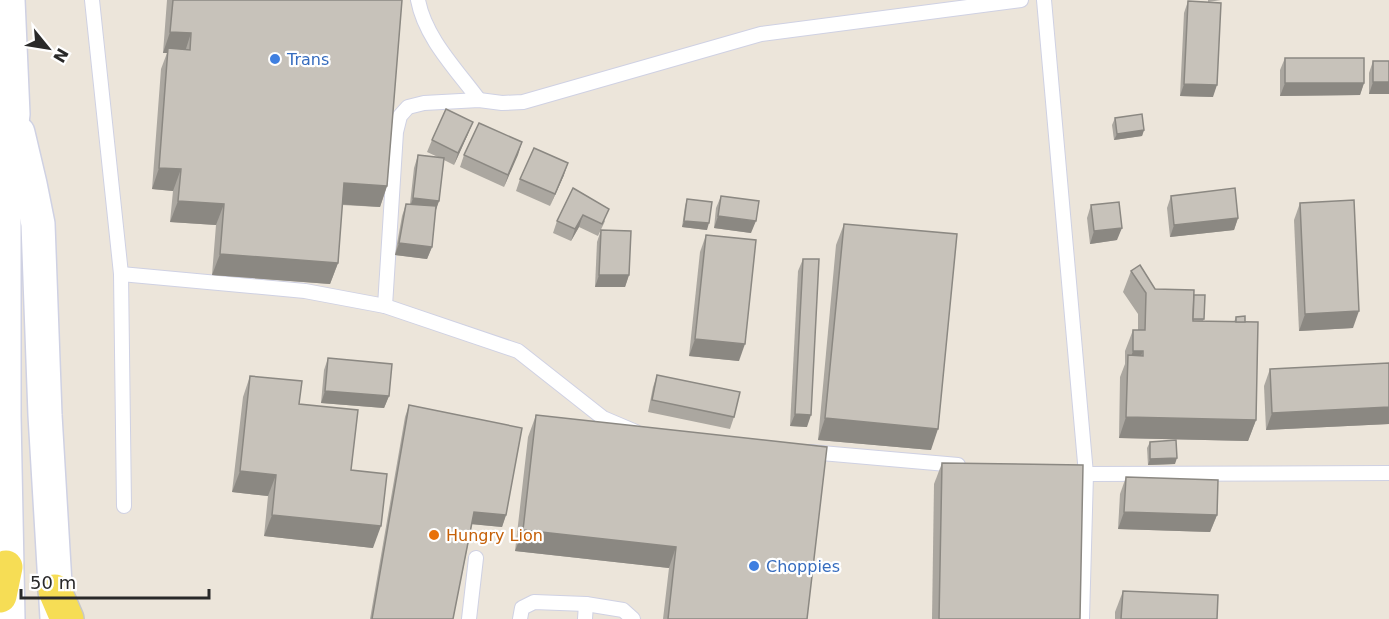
<svg xmlns="http://www.w3.org/2000/svg" width="1389" height="619" font-family="'DejaVu Sans',sans-serif">
<style>
.lines{fill:none;stroke-linecap:round;stroke-linejoin:round}
.service-casing{stroke:#cfd1e3;stroke-width:16}
.secondary-casing{stroke:#cfd1e3;stroke-width:36}
.primary-casing{stroke:#c7c7c7;stroke-width:36}
.service{stroke:#fff;stroke-width:14}
.secondary{stroke:#fff;stroke-width:33}
.primary{stroke:#f6dd55;stroke-width:33}
.wall{fill:#aba7a0}
.shaded-wall{fill:#8b8882}
.building{fill:#c7c2ba;stroke:#8b8882;stroke-width:1.5}
.shop-dot{fill:#3f7fe0;stroke:#fff;stroke-width:2}
.food-dot{fill:#e8710a;stroke:#fff;stroke-width:2}
.labels{text-anchor:middle;dominant-baseline:central;stroke-width:4.5;stroke-linejoin:round;paint-order:stroke}
.shop-label{font-size:16px;fill:#366cbe;stroke:#fff;text-anchor:start}
.food-label{font-size:16px;fill:#c56008;stroke:#fff;text-anchor:start}
</style>
<rect width="100%" height="100%" fill="#ece5da"/>
<g class="lines">
<g class="service-casing">
<g id="service">
<polyline points="92,0 121,274 124,506"/>
<path d="M 418,0 C 425,38 457,70 479,100"/>
<polyline points="1044,0 1086,474 1082,619"/>
<polyline points="121,274 305,291 385,306 518,351 603,418 636,432"/>
<polyline points="385,306 396,132 400,116 408,107 424,103 479,100 502,103 523,102 761,34 1021,0"/>
<polyline points="810,452 958,465"/>
<polyline points="1064,473 1086,474 1389,473"/>
<polyline points="469,619 476,558"/>
<polyline points="520,619 522,608 534,602 586,604 623,610 633,619"/>
<polyline points="585,619 586,604"/>
</g>
</g>
<g class="secondary-casing">
<g id="secondary">
<polyline points="8,0 13,114 4,187 4,416 8,619"/>
<polyline points="18,133 30,184 38,224 45,415 57,618"/>
</g>
</g>
<g class="primary-casing">
<g id="primary">
<polyline points="55,591 67,619"/>
<polyline points="0,596 6,567"/>
</g>
</g>
<use href="#service" class="service"/>
<use href="#secondary" class="secondary"/>
<use href="#primary" class="primary"/>
</g>
<g class="wall">
<polygon points="167,0 402,0 387,186 380,207 342,205 338,263 330,284 212,275 216,225 170,222 173,191 152,189 161,69 167,53 163,53"/>
<polygon points="1208,0 1221,0 1208,2 1213,97 1180,96 1184,13 1188,1 1208,2"/>
<polygon points="1285,58 1364,83 1360,95 1280,96 1280,70"/>
<polygon points="1373,61 1389,61 1389,94 1369,94 1369,73"/>
<polygon points="1115,118 1144,130 1142,136 1114,140 1112,125"/>
<polygon points="468,134 454,165 444,160 439,201 435,211 432,247 427,259 395,255 402,216 406,204 410,204 414,168 418,155 438,157 427,152 432,140"/>
<polygon points="522,142 504,187 460,167 464,155"/>
<polygon points="564,175 550,206 516,191 520,179"/>
<polygon points="573,188 605,221 598,236 579,227 571,241 553,233 557,221"/>
<polygon points="721,196 751,233 714,228 716,208"/>
<polygon points="1171,196 1238,218 1234,230 1170,237 1167,208"/>
<polygon points="687,199 707,230 682,227 685,206"/>
<polygon points="1300,203 1353,328 1299,331 1294,220"/>
<polygon points="1091,205 1117,240 1090,244 1087,218"/>
<polygon points="844,224 931,450 818,440 836,245"/>
<polygon points="601,230 629,275 625,287 595,287 597,242"/>
<polygon points="706,235 739,361 689,356 700,252"/>
<polygon points="803,259 807,427 790,426 798,271"/>
<polygon points="1131,271 1155,289 1194,295 1204,319 1203,321 1234,322 1236,317 1245,322 1256,420 1248,441 1119,438 1120,377 1125,364 1125,351 1133,330 1138,330 1138,314 1123,292"/>
<polygon points="328,358 389,396 384,408 321,403 324,370"/>
<polygon points="1389,363 1389,424 1266,430 1264,386 1270,369"/>
<polygon points="657,375 734,417 730,429 648,412 653,387"/>
<polygon points="250,376 299,404 351,470 373,548 264,536 268,496 232,492 243,397"/>
<polygon points="409,405 506,515 502,527 472,524 453,619 370,619 405,417"/>
<polygon points="536,415 807,619 663,619 669,568 515,551 528,437"/>
<polygon points="1150,442 1175,464 1148,465 1147,448"/>
<polygon points="942,463 1080,619 932,619 934,484"/>
<polygon points="1126,477 1217,515 1210,532 1118,529 1120,494"/>
<polygon points="1123,591 1217,619 1115,619 1115,612"/>
</g>
<g class="shaded-wall">
<polygon points="170,32 191,33 184,55 168,48 167,53 163,53"/>
<polygon points="1373,82 1389,82 1389,94 1369,94"/>
<polygon points="1285,83 1364,83 1360,95 1280,96"/>
<polygon points="1184,84 1217,85 1213,97 1180,96"/>
<polygon points="473,122 468,134 454,165 458,153"/>
<polygon points="1144,130 1142,136 1114,140 1117,134"/>
<polygon points="522,142 518,155 504,187 508,175"/>
<polygon points="568,163 564,175 550,206 555,194"/>
<polygon points="159,168 181,169 173,191 152,189"/>
<polygon points="344,183 387,186 380,207 336,204"/>
<polygon points="413,198 439,201 435,213 409,210"/>
<polygon points="178,201 224,204 216,225 170,222"/>
<polygon points="583,215 579,227 571,241 575,229"/>
<polygon points="718,216 756,221 751,233 714,228"/>
<polygon points="1238,218 1234,230 1170,237 1174,225"/>
<polygon points="684,221 709,223 707,230 682,227"/>
<polygon points="1122,228 1117,240 1090,244 1094,231"/>
<polygon points="399,243 432,247 427,259 395,255"/>
<polygon points="220,254 338,263 330,284 212,275"/>
<polygon points="599,275 629,275 625,287 595,287"/>
<polygon points="1359,311 1353,328 1299,331 1305,314"/>
<polygon points="695,339 745,344 739,361 689,356"/>
<polygon points="1133,351 1143,351 1135,372 1128,364"/>
<polygon points="325,391 389,396 384,408 321,403"/>
<polygon points="1389,407 1389,424 1266,430 1272,413"/>
<polygon points="795,414 811,415 807,427 790,426"/>
<polygon points="1126,417 1256,420 1248,441 1119,438"/>
<polygon points="825,418 938,429 931,450 818,440"/>
<polygon points="1177,458 1175,464 1148,465 1150,459"/>
<polygon points="240,471 276,475 268,496 232,492"/>
<polygon points="474,512 506,515 502,527 470,524"/>
<polygon points="1124,512 1217,515 1210,532 1118,529"/>
<polygon points="272,515 381,526 373,548 264,536"/>
<polygon points="523,530 676,547 669,568 515,551"/>
</g>
<g class="building">
<polygon points="173,0 402,0 387,186 344,183 338,263 220,254 224,204 178,201 181,169 159,168 168,48 190,50 191,33 170,32"/>
<polygon points="1188,1 1221,3 1217,85 1184,84"/>
<rect x="1285" y="58" width="79" height="25"/>
<rect x="1373" y="61" width="16" height="21"/>
<polygon points="446,109 473,122 458,153 432,140"/>
<polygon points="1142,114 1144,130 1117,134 1115,118"/>
<polygon points="479,123 522,142 508,175 464,155"/>
<polygon points="534,148 568,163 555,194 520,179"/>
<polygon points="418,155 444,158 439,201 413,198"/>
<polygon points="573,188 609,209 602,224 583,215 575,229 557,221"/>
<polygon points="1235,188 1238,218 1174,225 1171,196"/>
<polygon points="721,196 759,201 756,221 718,216"/>
<polygon points="687,199 712,202 709,223 684,221"/>
<polygon points="1354,200 1359,311 1305,314 1300,203"/>
<polygon points="1119,202 1122,228 1094,231 1091,205"/>
<polygon points="406,204 436,206 432,247 399,243"/>
<polygon points="844,224 957,234 938,429 825,418"/>
<polygon points="601,230 631,231 629,275 599,275"/>
<polygon points="706,235 756,240 745,344 695,339"/>
<polygon points="803,259 819,259 811,415 795,414"/>
<polygon points="1140,265 1155,289 1194,290 1193,321 1258,322 1256,420 1126,417 1128,355 1143,356 1143,351 1133,351 1133,330 1145,330 1146,293 1131,271"/>
<polygon points="1194,295 1205,295 1204,319 1193,319"/>
<polygon points="1245,316 1245,322 1236,322 1236,317"/>
<polygon points="328,358 392,364 389,396 325,391"/>
<polygon points="1389,363 1389,407 1272,413 1270,369"/>
<polygon points="657,375 740,392 734,417 652,400"/>
<polygon points="250,376 302,381 299,404 358,410 351,470 387,474 381,526 272,515 276,475 240,471"/>
<polygon points="409,405 522,428 506,515 474,512 453,619 372,619"/>
<polygon points="536,415 827,447 807,619 668,619 676,547 523,530"/>
<polygon points="1176,440 1177,458 1150,459 1150,442"/>
<polygon points="942,463 1083,465 1080,619 939,619"/>
<polygon points="1126,477 1218,480 1217,515 1124,512"/>
<polygon points="1123,591 1218,595 1217,619 1121,619"/>
</g>
<g class="shop-dot">
<circle cx="275" cy="59" r="6"/>
<circle cx="754" cy="566" r="6"/>
</g>
<circle class="food-dot" cx="434" cy="535" r="6"/>
<g class="labels">
<g class="shop-label">
<text x="287" y="59">Trans</text>
<text x="766" y="566">Choppies</text>
</g>
<g class="food-label">
<text x="446" y="535">Hungry Lion</text>
</g>
</g>
<g transform="translate(48 48) rotate(120)" stroke="#ffffff" stroke-width="4.5" paint-order="stroke">
<path d="M0-4.5L10 22L0 15L-10 22Z" fill="#292929"/>
<text y="-9" font-size="16" font-weight="bold" text-anchor="middle" fill="#292929">N</text>
</g>
<path d="M21 589v9h188v-9" fill="none" stroke="#292929" stroke-width="3"/>
<text x="30" y="589" font-size="18" fill="#292929" stroke="#ffffff" stroke-width="4.5" paint-order="stroke">50 m</text>
</svg>
